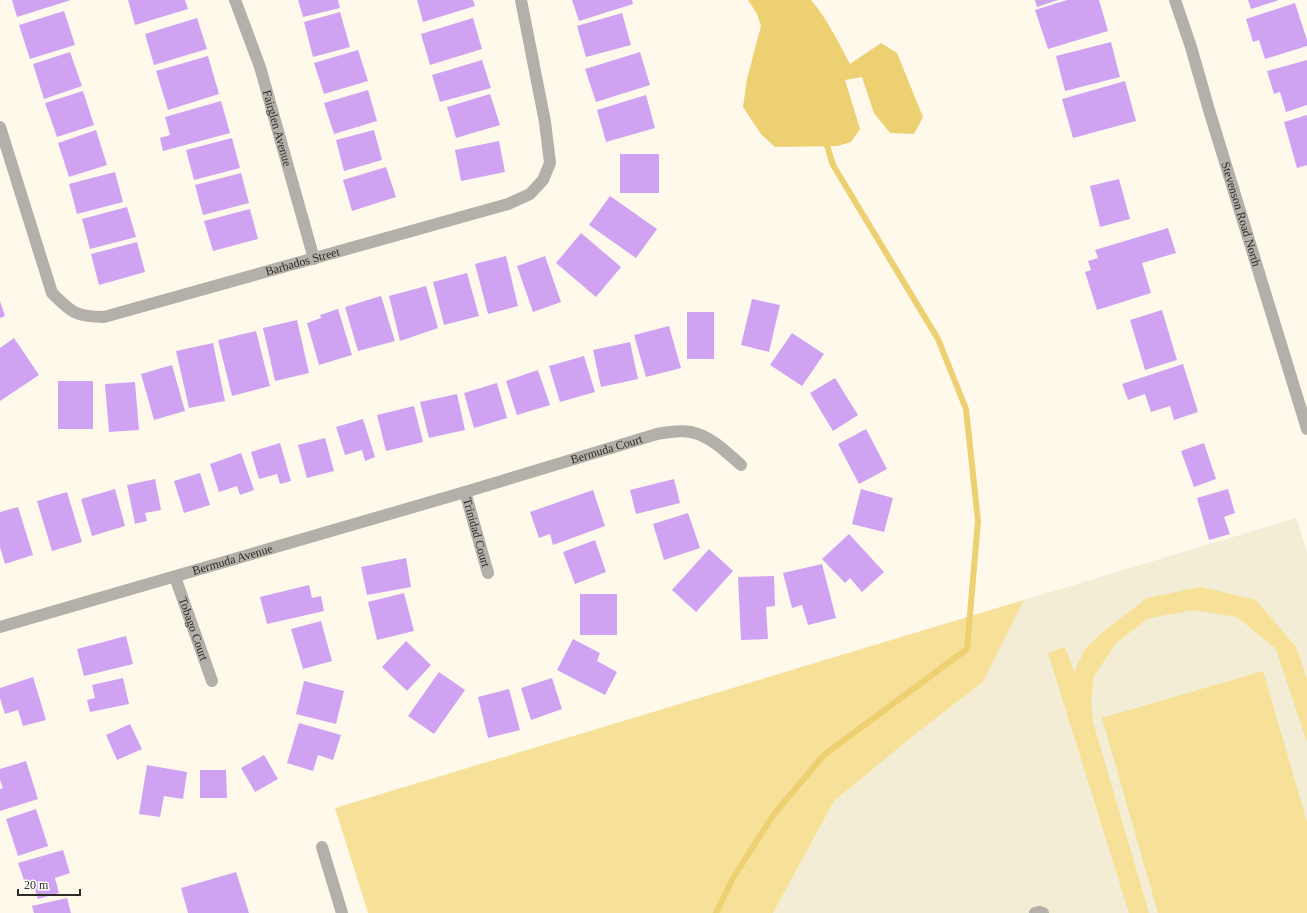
<svg xmlns="http://www.w3.org/2000/svg" width="1307" height="913" font-family="'Times New Roman',serif">
<style>
.built{fill:#f4edd6}
.green{fill:#f7e097}
.water{fill:#edd071}
.lines{fill:none;stroke-linecap:round;stroke-linejoin:round}
.stream{stroke:#edd071;stroke-width:6}
.building{fill:#d0a3f2}
.service{stroke:#b2b0a9;stroke-width:12}
.minor{stroke:#b2b0a9;stroke-width:12}
.tertiary{stroke:#b2b0a9;stroke-width:12}
.labels{text-anchor:middle;dominant-baseline:central;stroke-width:3;stroke-linejoin:round;paint-order:stroke}
.street-label{font-size:12px;fill:#2e2c26;stroke:#fff}
</style>
<rect width="100%" height="100%" fill="#fef9ea"/>
<polygon class="built" points="1296,518 1307,552 1307,913 773,913 834,801 913,736 983,682 1024,600"/>
<g class="green">
<polygon points="1201,587 1256,600 1296,647 1307,679 1307,742 1276,649 1237,617 1194,610 1149,618 1116,643 1094,676 1091,700 1093,722 1149,913 1129,913 1048,653 1065,647 1074,672 1085,649 1104,631 1147,598"/>
<polygon points="1024,600 983,682 913,736 834,801 773,913 368,913 335,808"/>
<polygon points="1263,671 1307,822 1307,913 1158,913 1102,718"/>
</g>
<path class="water" d="M 748,0 L 811,0 C 828,20 838,42 850,64 L 881,43 L 897,53 L 923,117 L 914,134 L 890,133 L 874,113 L 862,77 L 845,80 L 860,129 L 851,142 L 837,146 L 775,147 L 761,134 L 743,107 L 747,79 L 761,26 L 757,14 Z"/>
<g class="lines">
<polyline class="stream" points="716,913 733,878 774,814 824,755 967,649 978,521 966,409 938,339 833,165 825,139"/>
</g>
<g class="building">
<polygon points="12,0 71,0 17,17"/>
<polygon points="128,0 185,0 188,9 135,25"/>
<polygon points="298,0 338,0 340,8 303,17"/>
<polygon points="417,0 473,0 475,6 423,22"/>
<polygon points="572,0 632,0 633,4 579,21"/>
<polygon points="1035,0 1058,0 1037,7"/>
<polygon points="1067,0 1099,0 1108,31 1048,49 1035,10"/>
<polygon points="1248,0 1279,0 1251,9"/>
<polygon points="1295,3 1307,40 1307,46 1265,59 1259,40 1253,42 1246,19"/>
<polygon points="64,11 75,45 30,59 19,25"/>
<polygon points="340,12 350,47 313,57 304,22"/>
<polygon points="622,13 631,45 586,57 577,26"/>
<polygon points="197,18 207,49 154,65 145,34"/>
<polygon points="473,18 482,49 430,65 421,34"/>
<polygon points="1111,42 1120,77 1065,91 1056,56"/>
<polygon points="358,50 368,81 324,94 314,63"/>
<polygon points="70,52 82,86 44,99 33,64"/>
<polygon points="640,52 650,85 596,102 585,69"/>
<polygon points="208,56 219,94 168,110 156,71"/>
<polygon points="482,60 491,88 440,102 432,75"/>
<polygon points="1307,60 1307,105 1286,112 1280,92 1274,94 1267,71"/>
<polygon points="1125,81 1136,121 1073,138 1062,99"/>
<polygon points="368,90 377,121 334,134 324,103"/>
<polygon points="83,91 94,125 57,137 45,103"/>
<polygon points="490,94 500,125 456,138 447,107"/>
<polygon points="646,95 655,128 606,142 597,110"/>
<polygon points="221,101 230,133 163,151 160,138 170,135 165,117"/>
<polygon points="1307,115 1307,165 1297,168 1284,122"/>
<polygon points="96,130 107,165 69,177 58,143"/>
<polygon points="374,130 382,160 344,171 336,140"/>
<polygon points="232,138 240,168 194,180 186,150"/>
<polygon points="499,141 505,172 461,181 455,150"/>
<rect x="620" y="154" width="39" height="39"/>
<polygon points="386,167 396,197 352,211 343,180"/>
<polygon points="115,172 123,202 77,214 69,184"/>
<polygon points="241,173 249,203 203,215 195,185"/>
<polygon points="1119,179 1130,219 1100,227 1090,186"/>
<polygon points="610,196 657,229 636,258 589,225"/>
<polygon points="127,207 136,237 90,249 82,219"/>
<polygon points="250,209 258,239 213,251 204,221"/>
<polygon points="1168,228 1176,253 1142,263 1151,293 1097,310 1085,272 1091,270 1088,261 1098,258 1095,250"/>
<polygon points="581,233 621,267 596,297 556,263"/>
<polygon points="137,242 145,272 99,285 91,254"/>
<polygon points="506,256 518,306 488,314 475,264"/>
<polygon points="545,256 561,302 533,312 517,266"/>
<polygon points="467,273 479,316 444,325 433,282"/>
<polygon points="426,286 438,328 400,341 389,296"/>
<polygon points="381,296 395,341 358,351 345,307"/>
<polygon points="752,299 780,305 769,352 741,345"/>
<polygon points="0,301 5,316 0,318"/>
<polygon points="338,309 352,355 319,365 307,323 321,318 320,315"/>
<polygon points="1162,310 1177,360 1145,370 1130,320"/>
<rect x="687" y="312" width="27" height="47"/>
<polygon points="297,320 309,373 275,381 263,328"/>
<polygon points="669,326 681,368 646,377 634,335"/>
<polygon points="256,331 270,386 232,396 218,340"/>
<polygon points="792,333 824,354 802,386 770,365"/>
<polygon points="14,338 39,375 0,401 0,348"/>
<polygon points="630,342 638,379 601,387 593,350"/>
<polygon points="213,343 225,401 189,408 176,351"/>
<polygon points="584,356 595,392 560,402 549,366"/>
<polygon points="1183,364 1198,412 1174,420 1170,406 1151,412 1145,394 1128,400 1122,384"/>
<polygon points="172,365 185,411 154,420 141,374"/>
<polygon points="538,370 550,405 517,415 506,381"/>
<polygon points="835,378 858,415 833,431 810,393"/>
<rect x="58" y="381" width="35" height="48"/>
<polygon points="135,382 139,430 109,432 105,384"/>
<polygon points="497,383 507,418 474,428 464,393"/>
<polygon points="457,394 465,430 429,438 420,402"/>
<polygon points="414,406 423,442 386,451 377,415"/>
<polygon points="363,419 375,457 365,461 362,450 345,455 336,427"/>
<polygon points="866,429 887,469 859,484 838,444"/>
<polygon points="325,438 334,471 307,478 298,445"/>
<polygon points="280,443 291,481 280,484 277,474 259,479 251,452"/>
<polygon points="1204,443 1216,479 1194,487 1181,451"/>
<polygon points="241,453 254,490 240,495 237,486 219,492 210,464"/>
<polygon points="200,473 210,505 184,513 174,481"/>
<polygon points="155,479 161,510 145,513 147,521 135,524 127,485"/>
<polygon points="674,479 680,503 636,514 630,490"/>
<polygon points="115,489 125,526 92,536 81,499"/>
<polygon points="861,489 893,498 884,532 852,524"/>
<polygon points="1228,489 1235,513 1224,517 1230,534 1209,540 1197,498"/>
<polygon points="593,490 605,526 553,545 550,534 539,538 530,512"/>
<polygon points="67,492 82,542 52,551 37,501"/>
<polygon points="18,507 33,555 5,564 0,547 0,512"/>
<polygon points="688,513 700,548 664,560 653,524"/>
<polygon points="849,534 884,572 862,592 850,578 845,583 822,559"/>
<polygon points="595,540 606,572 575,584 563,552"/>
<polygon points="709,549 733,571 696,612 672,590"/>
<polygon points="406,558 411,587 367,595 361,567"/>
<polygon points="822,564 836,618 808,625 802,605 792,608 783,573"/>
<polygon points="774,576 775,606 766,607 768,639 741,640 738,577"/>
<polygon points="309,585 312,598 321,596 324,611 267,624 260,597"/>
<polygon points="404,593 414,631 377,640 368,602"/>
<rect x="580" y="594" width="37" height="41"/>
<polygon points="321,621 332,661 303,669 291,629"/>
<polygon points="126,636 133,664 84,676 77,649"/>
<polygon points="573,639 600,653 597,661 617,672 605,695 557,670"/>
<polygon points="406,641 431,665 407,691 382,667"/>
<polygon points="439,672 465,690 434,734 408,716"/>
<polygon points="33,677 46,720 23,726 18,710 5,714 0,698 0,688"/>
<polygon points="123,678 129,704 90,712 87,700 95,698 92,685"/>
<polygon points="552,678 562,709 531,720 521,688"/>
<polygon points="304,681 344,691 336,724 296,714"/>
<polygon points="509,689 520,730 488,738 478,697"/>
<polygon points="299,723 341,735 333,760 318,755 313,771 287,763"/>
<polygon points="130,724 142,749 117,760 106,735"/>
<polygon points="264,755 278,779 255,792 241,768"/>
<polygon points="26,761 38,799 0,811 0,789 3,788 0,780 0,769"/>
<polygon points="147,765 187,772 183,799 164,796 160,817 139,814"/>
<polygon points="200,770 226,770 227,798 200,798"/>
<polygon points="36,809 48,846 18,856 6,819"/>
<polygon points="63,850 70,873 55,878 59,893 38,899 33,884 26,886 18,863"/>
<polygon points="236,872 249,913 188,913 181,888"/>
<polygon points="67,898 71,913 34,913 32,906"/>
</g>
<g class="lines">
<g class="service">
<polyline points="322,847 342,913"/>
<polyline points="1035,913 1040,912 1043,913"/>
</g>
<g class="minor">
<path id="s1" d="M 235,0 L 260,67 L 314,259"/>
<path id="s2" d="M 0,127 L 52,293 C 71,312 75,317 104,317 L 508,204 L 530,194 L 543,180 L 550,163 L 545,122 L 521,0"/>
<path id="s3" d="M 465,492 L 488,573"/>
<path id="s4" d="M 175,577 L 212,681"/>
<path id="s5" d="M 0,627 L 465,492 L 657,434 C 668,432 680,430 691,432 C 711,436 727,453 741,465"/>
</g>
<path class="tertiary" id="s6" d="M 1175,0 L 1191,47 L 1209,110 L 1307,429"/>
</g>
<g class="labels">
<g class="street-label">
<text stroke="none"><textPath href="#s1" startOffset="135">Fairglen Avenue</textPath></text>
<text stroke="none"><textPath href="#s6" startOffset="224">Stevenson Road North</textPath></text>
<text stroke="none"><textPath href="#s2" startOffset="440">Barbados Street</textPath></text>
<text stroke="none"><textPath href="#s5" startOffset="632">Bermuda Court</textPath></text>
<text stroke="none"><textPath href="#s3" startOffset="42">Trinidad Court</textPath></text>
<text stroke="none"><textPath href="#s5" startOffset="242">Bermuda Avenue</textPath></text>
<text stroke="none"><textPath href="#s4" startOffset="55">Tobago Court</textPath></text>
</g>
</g>
<path d="M18 889v6h62v-6" fill="none" stroke="#2e2c26" stroke-width="2"/>
<text x="24" y="889" font-size="12" fill="#2e2c26" stroke="#ffffff" stroke-width="3" paint-order="stroke">20 m</text>
</svg>
